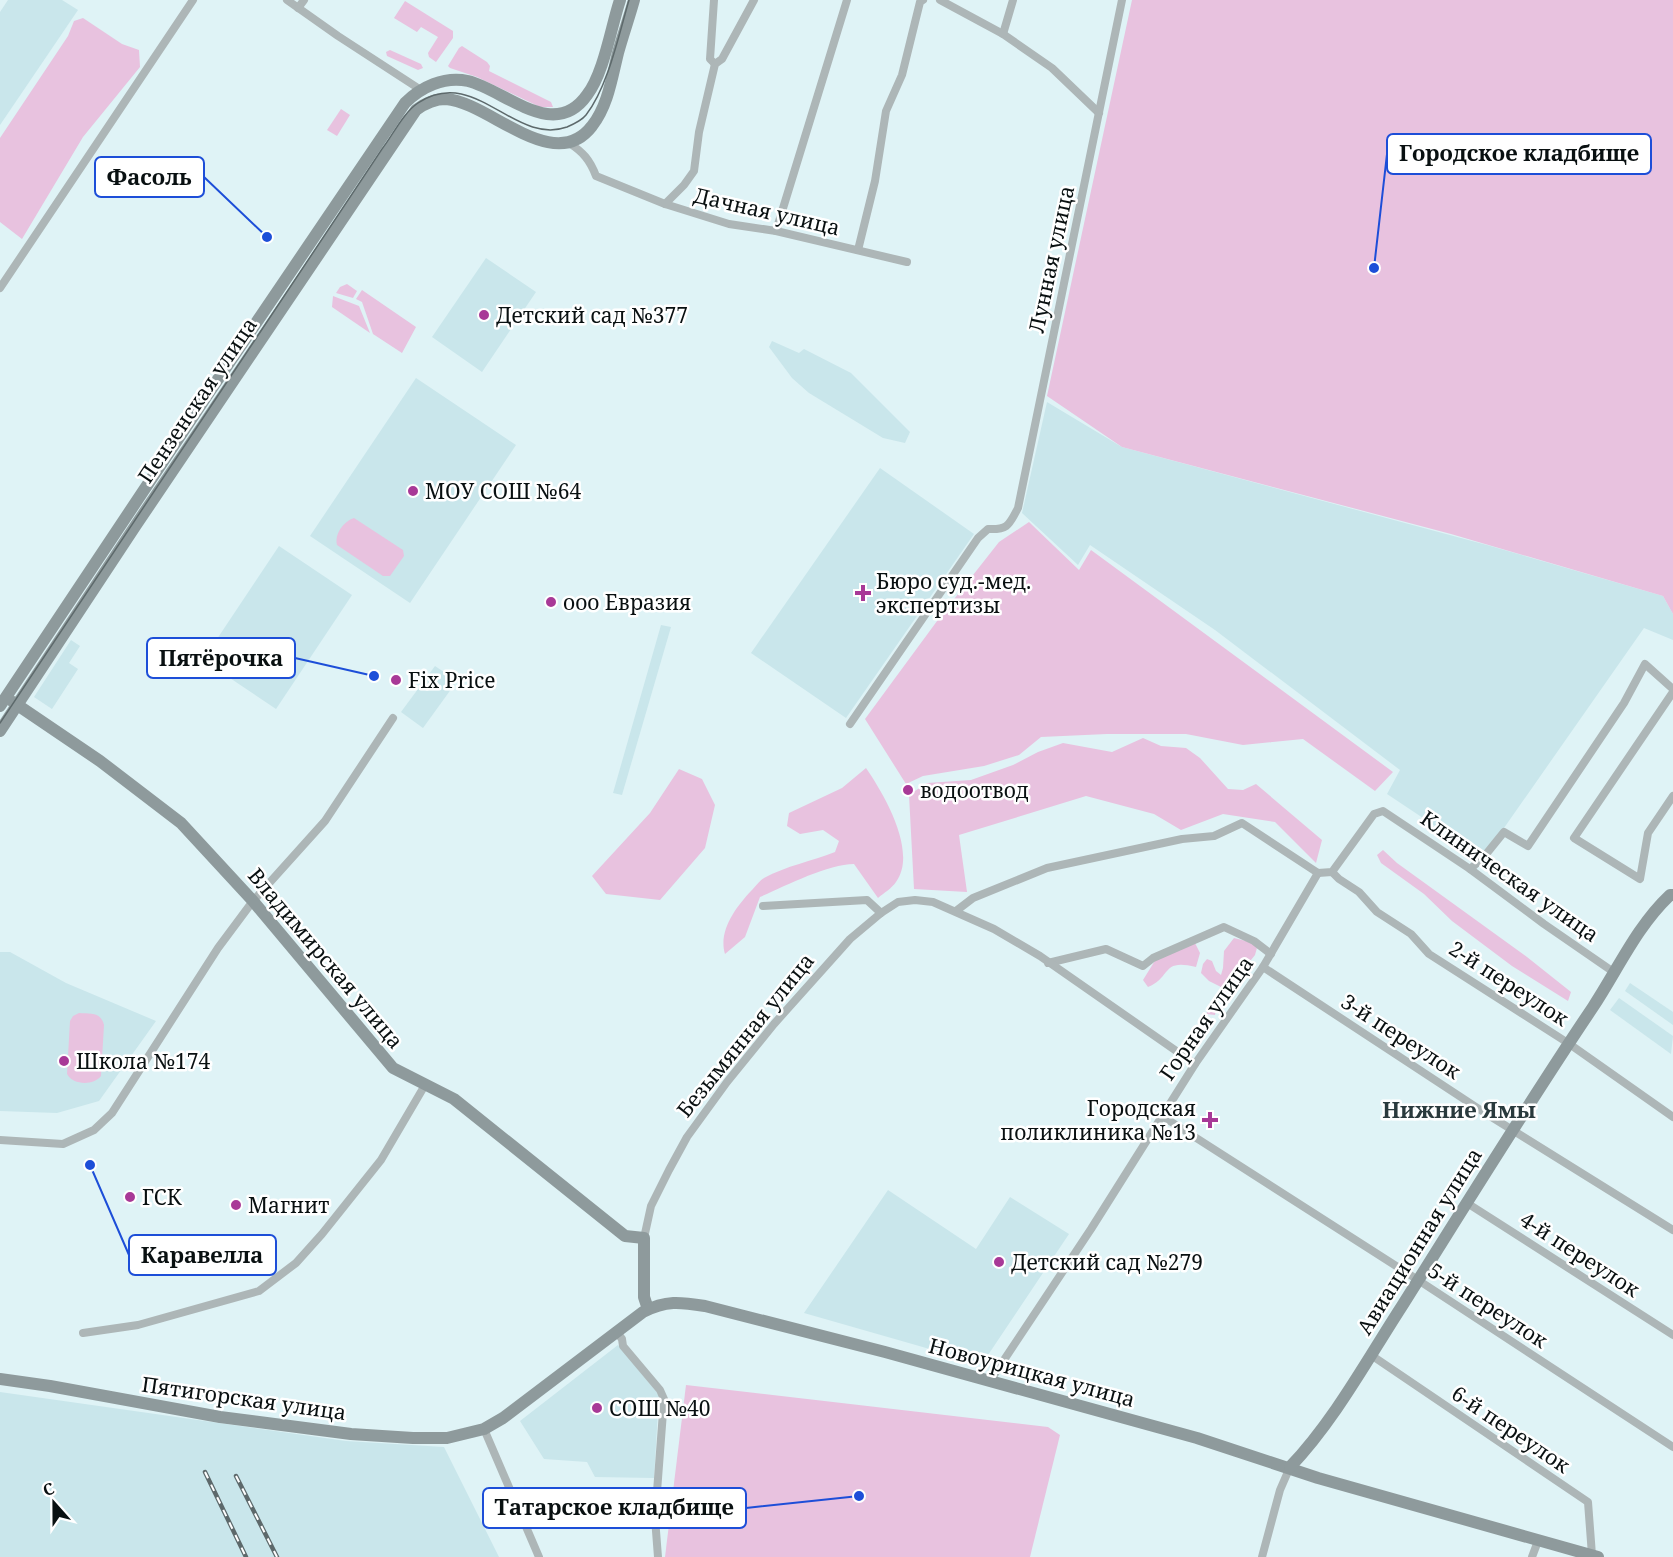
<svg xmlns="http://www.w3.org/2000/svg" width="1673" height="1557" font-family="'Noto Serif',serif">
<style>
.built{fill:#c9e6eb}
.green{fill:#e8c2df}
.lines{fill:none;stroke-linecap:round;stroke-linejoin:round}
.street{stroke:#adb6b7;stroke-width:8}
.secondary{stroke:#8e9a9c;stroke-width:12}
.tram{stroke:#5d696b;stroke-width:1.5}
.rail-casing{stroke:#5d696b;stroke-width:4.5}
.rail{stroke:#fff;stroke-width:2;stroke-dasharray:7;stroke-linecap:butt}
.poi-dot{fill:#a83997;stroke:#fff;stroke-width:2}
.labels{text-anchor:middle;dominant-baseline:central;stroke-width:5;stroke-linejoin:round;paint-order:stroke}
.street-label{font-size:21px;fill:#091011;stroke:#fff}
.poi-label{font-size:21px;fill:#091011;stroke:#fff;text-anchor:start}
.neighbourhood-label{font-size:22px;font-weight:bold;fill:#2a3a3d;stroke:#fff}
.leader{fill:none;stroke:#1d4ed8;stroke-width:2}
.callout-dot{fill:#1d4ed8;stroke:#fff;stroke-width:2}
.callout{fill:#fff;stroke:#1d4ed8;stroke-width:2}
.callout-label{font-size:22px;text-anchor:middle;font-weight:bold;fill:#091011}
</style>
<rect width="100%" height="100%" fill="#dff3f6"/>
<g class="built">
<polygon points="8,0 62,0 78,10 0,125 0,12"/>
<polygon points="486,258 536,292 482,372 432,337"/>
<polygon points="772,341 799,353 804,349 851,373 910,432 905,443 883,438 809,393 792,378 769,347"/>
<polygon points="416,378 516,445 410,603 310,536"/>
<polygon points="1047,402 1122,447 1487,545 1663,596 1673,614 1673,640 1644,628 1483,858 1387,794 1400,770 1215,630 1090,545 1078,565 1022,513"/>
<polygon points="880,468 974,534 846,718 751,653"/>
<polygon points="279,546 352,595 276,709 203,660"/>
<polygon points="661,625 671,627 622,795 613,793"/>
<polygon points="71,640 80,646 69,663 78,669 52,709 34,697"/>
<polygon points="435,666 457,681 423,728 401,712"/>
<polygon points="0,952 10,952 66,983 156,1021 99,1101 57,1113 0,1111"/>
<polygon points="1630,983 1673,1012 1673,1025 1625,991"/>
<polygon points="1619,998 1673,1036 1671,1054 1610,1010"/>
<polygon points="888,1190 976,1249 1010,1197 1069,1234 982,1364 804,1313"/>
<polygon points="618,1345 659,1395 654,1478 595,1477 587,1462 544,1459 520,1421"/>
<polygon points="0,1392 346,1441 444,1447 499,1557 0,1557"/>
</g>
<g class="green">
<polygon points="1132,0 1673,0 1673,614 1663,596 1451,534 1122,447 1047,396"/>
<polygon points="405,1 453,31 453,38 436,62 429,57 428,53 438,37 421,27 417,32 394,18"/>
<polygon points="83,18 122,44 139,50 140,67 83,137 22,239 0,222 0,138 68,36 74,21"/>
<polygon points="462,46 487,62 490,66 489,71 551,102 553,107 540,107 477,77 450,68 448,66 459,48"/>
<polygon points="390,50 421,64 423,68 418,70 387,56 386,52"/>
<polygon points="341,109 350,115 337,136 327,130"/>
<polygon points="347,284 357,291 353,298 336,293 340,287"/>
<polygon points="362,290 416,327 402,353 373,334 362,302 356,299"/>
<polygon points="333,296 359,306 370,333 332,307"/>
<path d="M 354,518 L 403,550 L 404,556 L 390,576 L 383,576 L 337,545 C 334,534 344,521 354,518 Z"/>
<polygon points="1029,522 1079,570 1091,550 1393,772 1375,791 1303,739 1243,745 1186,734 1107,734 1041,737 1019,755 984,766 923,776 906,784 865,719 940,617 999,542"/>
<polygon points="1143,738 1161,746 1186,748 1200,758 1228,789 1243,790 1256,784 1322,840 1316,863 1275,822 1223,814 1181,830 1154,814 1086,796 959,835 967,892 914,889 909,795 927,783 971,780 1013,765 1038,752 1063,743 1112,752"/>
<path d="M 866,768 C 884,794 918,852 896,882 C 892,888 884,893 878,898 L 854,864 C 828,864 785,886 760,897 L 745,937 L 725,954 C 718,931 736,907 751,891 C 755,887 759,881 764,878 C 786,866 812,861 835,852 L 839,841 L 823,830 L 800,834 L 787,826 L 789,813 L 842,788 Z"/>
<polygon points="679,769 702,779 715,805 705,848 660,900 606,894 592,876 650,813"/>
<polygon points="1383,850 1397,863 1527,957 1571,992 1568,1001 1512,966 1452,921 1424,894 1381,863 1377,855"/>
<polygon points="1234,938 1258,944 1255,955 1217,1002 1215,1015 1206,1014 1223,988 1209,981 1201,973 1203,964 1207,959 1212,961 1216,971 1221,975 1223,968 1224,951"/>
<path d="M 1195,943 L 1200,953 L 1196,967 C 1161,958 1172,977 1148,987 L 1143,980 L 1156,959 Z"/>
<path d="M 79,1013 C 91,1014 101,1012 104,1025 L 101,1076 C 93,1086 73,1085 67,1074 L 70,1021 L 73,1016 Z"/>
<polygon points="686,1385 1048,1427 1060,1435 1030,1557 665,1557"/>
</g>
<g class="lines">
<g class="street">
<polyline points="287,0 338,36 421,90"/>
<polyline points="714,0 710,59 715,64"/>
<polyline points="940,0 1003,34 1052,68 1099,113"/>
<polyline points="298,8 304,0"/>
<polyline points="1003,34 1013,0"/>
<path d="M 569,143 C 583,152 590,160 596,176 L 665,204 L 729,224 L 776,231 L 907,262"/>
<polyline points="665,204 684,185 694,171 699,132 715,64 722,59 754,0"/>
<polyline points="776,231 847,0"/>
<polyline points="858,250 875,181 886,111 902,75 920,2 923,0"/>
<polyline points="0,288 193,0"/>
<polyline points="1673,692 1574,838 1640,879 1648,833 1673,796"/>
<path d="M 850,724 L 978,538 L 988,529 C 1008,530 1009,525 1018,508 L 1122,0"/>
<polyline points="1470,869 1483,858 1504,832 1528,846 1624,703 1645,664 1673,689"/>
<polyline points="1332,872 1339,879 1359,892 1377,912 1411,934 1429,954 1568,1043 1673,1117"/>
<polyline points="1318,873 1332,872 1374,814 1383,811 1470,869 1544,924 1615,973"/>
<polyline points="763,906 867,900 881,913"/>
<polyline points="956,911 973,898 1047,868 1182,839 1214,836 1242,823 1318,873"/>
<polyline points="1048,963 1106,949 1143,966 1153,958 1224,927 1254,941 1271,954"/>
<polyline points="1263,967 1482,1111 1673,1230"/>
<polyline points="1162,1116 1418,1280 1673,1447"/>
<polyline points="0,1140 63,1144 94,1130 112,1113 218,948 253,901 325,821 393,718"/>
<polyline points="1467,1203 1673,1335"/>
<polyline points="644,1238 651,1206 669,1170 687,1137 727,1082 774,1024 850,939 881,913 898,902 915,900 933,902 994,929 1040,956 1195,1064"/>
<polyline points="616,1331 622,1339 623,1346 660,1390 664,1399 655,1518 658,1557"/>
<polyline points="83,1333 138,1325 259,1291 296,1263 322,1234 381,1160 425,1085"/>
<polyline points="1371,1355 1588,1502 1592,1555"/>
<polyline points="990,1381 1091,1229 1195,1064 1263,967 1318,873"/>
<polyline points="484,1429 539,1557"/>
<polyline points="1262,1557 1280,1490 1290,1467"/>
<polyline points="1532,1557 1538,1541"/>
</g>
<g class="secondary">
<polyline points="13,702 100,761 181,823 253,901 393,1068 454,1099 625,1236 644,1238 644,1297 648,1309"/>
<path d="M 0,706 L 210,391 L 405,103 C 421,87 444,76 468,81 C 505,90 554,142 587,95 C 604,73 611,27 620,0"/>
<path d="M 0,731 L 136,525 L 416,110 C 424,104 435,99 446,99 C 489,102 554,176 592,126 C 608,106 612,77 618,53 C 623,35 629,18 634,0"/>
<path d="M 0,1379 L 50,1386 L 220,1417 L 351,1434 L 413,1438 L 447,1438 L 484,1429 L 503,1418 L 643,1312 C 666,1300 680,1302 705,1306 L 885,1352 L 1197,1438 L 1318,1478 L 1598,1557"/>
<path d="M 1290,1467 C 1334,1421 1367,1360 1402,1306 C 1465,1206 1527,1105 1593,1007 C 1618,969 1637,926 1670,895 L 1673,895"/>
</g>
<path class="tram" d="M 0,723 L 382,149 C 393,135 403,113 418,103 C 475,65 514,146 567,127 C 574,124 582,120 586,115 C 608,87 619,34 629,0"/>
<g class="rail-casing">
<g id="rail">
<polyline points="205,1472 246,1557"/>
<polyline points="236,1476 277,1557"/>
</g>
</g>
<use href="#rail" class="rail"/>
</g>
<g class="poi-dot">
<circle cx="484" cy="315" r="6"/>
<circle cx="413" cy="491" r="6"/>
<path d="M860 584h6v6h6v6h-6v6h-6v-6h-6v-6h6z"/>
<circle cx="551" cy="602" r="6"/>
<circle cx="396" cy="680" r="6"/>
<circle cx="908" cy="790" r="6"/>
<circle cx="64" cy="1061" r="6"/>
<path d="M1207 1111h6v6h6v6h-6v6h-6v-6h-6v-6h6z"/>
<circle cx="130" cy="1197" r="6"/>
<circle cx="236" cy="1205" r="6"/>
<circle cx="999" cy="1262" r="6"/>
<circle cx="597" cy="1408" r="6"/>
</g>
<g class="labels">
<g class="street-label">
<text transform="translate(767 211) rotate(13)">Дачная улица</text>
<text transform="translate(1051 259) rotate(-78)">Лунная улица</text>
<text transform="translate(197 400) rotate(-56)">Пензенская улица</text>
<text transform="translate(1510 876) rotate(35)">Клиническая улица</text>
<text transform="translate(326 958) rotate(50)">Владимирская улица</text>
<text transform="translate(1509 983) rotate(33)">2-й переулок</text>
<text transform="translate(1206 1018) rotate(-55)">Горная улица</text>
<text transform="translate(745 1035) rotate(-51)">Безымянная улица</text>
<text transform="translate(1401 1036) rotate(33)">3-й переулок</text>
<text transform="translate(1419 1241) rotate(-58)">Авиационная улица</text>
<text transform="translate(1580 1254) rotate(33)">4-й переулок</text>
<text transform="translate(1488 1305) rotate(33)">5-й переулок</text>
<text transform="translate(1032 1372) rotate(15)">Новоурицкая улица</text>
<text transform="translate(244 1398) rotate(8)">Пятигорская улица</text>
<text transform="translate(1511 1429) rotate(34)">6-й переулок</text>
</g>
<g class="poi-label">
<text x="496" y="315">Детский сад №377</text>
<text x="425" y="491">МОУ СОШ №64</text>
<text x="876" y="581">Бюро суд.-мед.<tspan x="876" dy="24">экспертизы</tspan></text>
<text x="563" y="602">ооо Евразия</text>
<text x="408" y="680">Fix Price</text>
<text x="920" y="790">водоотвод</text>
<text x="76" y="1061">Школа №174</text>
<text x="1196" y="1108" text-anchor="end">Городская<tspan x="1196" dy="24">поликлиника №13</tspan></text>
<text x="142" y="1197">ГСК</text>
<text x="248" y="1205">Магнит</text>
<text x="1011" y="1262">Детский сад №279</text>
<text x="609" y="1408">СОШ №40</text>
</g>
<g class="neighbourhood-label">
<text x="1459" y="1109">Нижние Ямы</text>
</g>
</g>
<path class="leader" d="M1374 268L1387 154M267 237L204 177M374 676L295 658M90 1165L129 1255M859 1496L746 1508"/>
<g class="callout-dot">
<circle cx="1374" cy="268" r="6"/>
<circle cx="267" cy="237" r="6"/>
<circle cx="374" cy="676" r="6"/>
<circle cx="90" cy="1165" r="6"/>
<circle cx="859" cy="1496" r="6"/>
</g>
<g class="callout">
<rect x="1387" y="134" width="264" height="40" rx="6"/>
<rect x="95" y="157" width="109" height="40" rx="6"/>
<rect x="147" y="638" width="148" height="40" rx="6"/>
<rect x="129" y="1235" width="147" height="40" rx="6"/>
<rect x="483" y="1488" width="263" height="40" rx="6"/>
</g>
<g class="callout-label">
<text x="1519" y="161">Городское кладбище</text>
<text x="149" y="185">Фасоль</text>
<text x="221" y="666">Пятёрочка</text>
<text x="202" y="1263">Каравелла</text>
<text x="614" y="1515">Татарское кладбище</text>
</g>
<g transform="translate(54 1503) rotate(339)" stroke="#ffffff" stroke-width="4.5" paint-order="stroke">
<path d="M0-4.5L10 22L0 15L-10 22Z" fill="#091011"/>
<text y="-9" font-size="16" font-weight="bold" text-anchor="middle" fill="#091011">С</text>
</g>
</svg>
